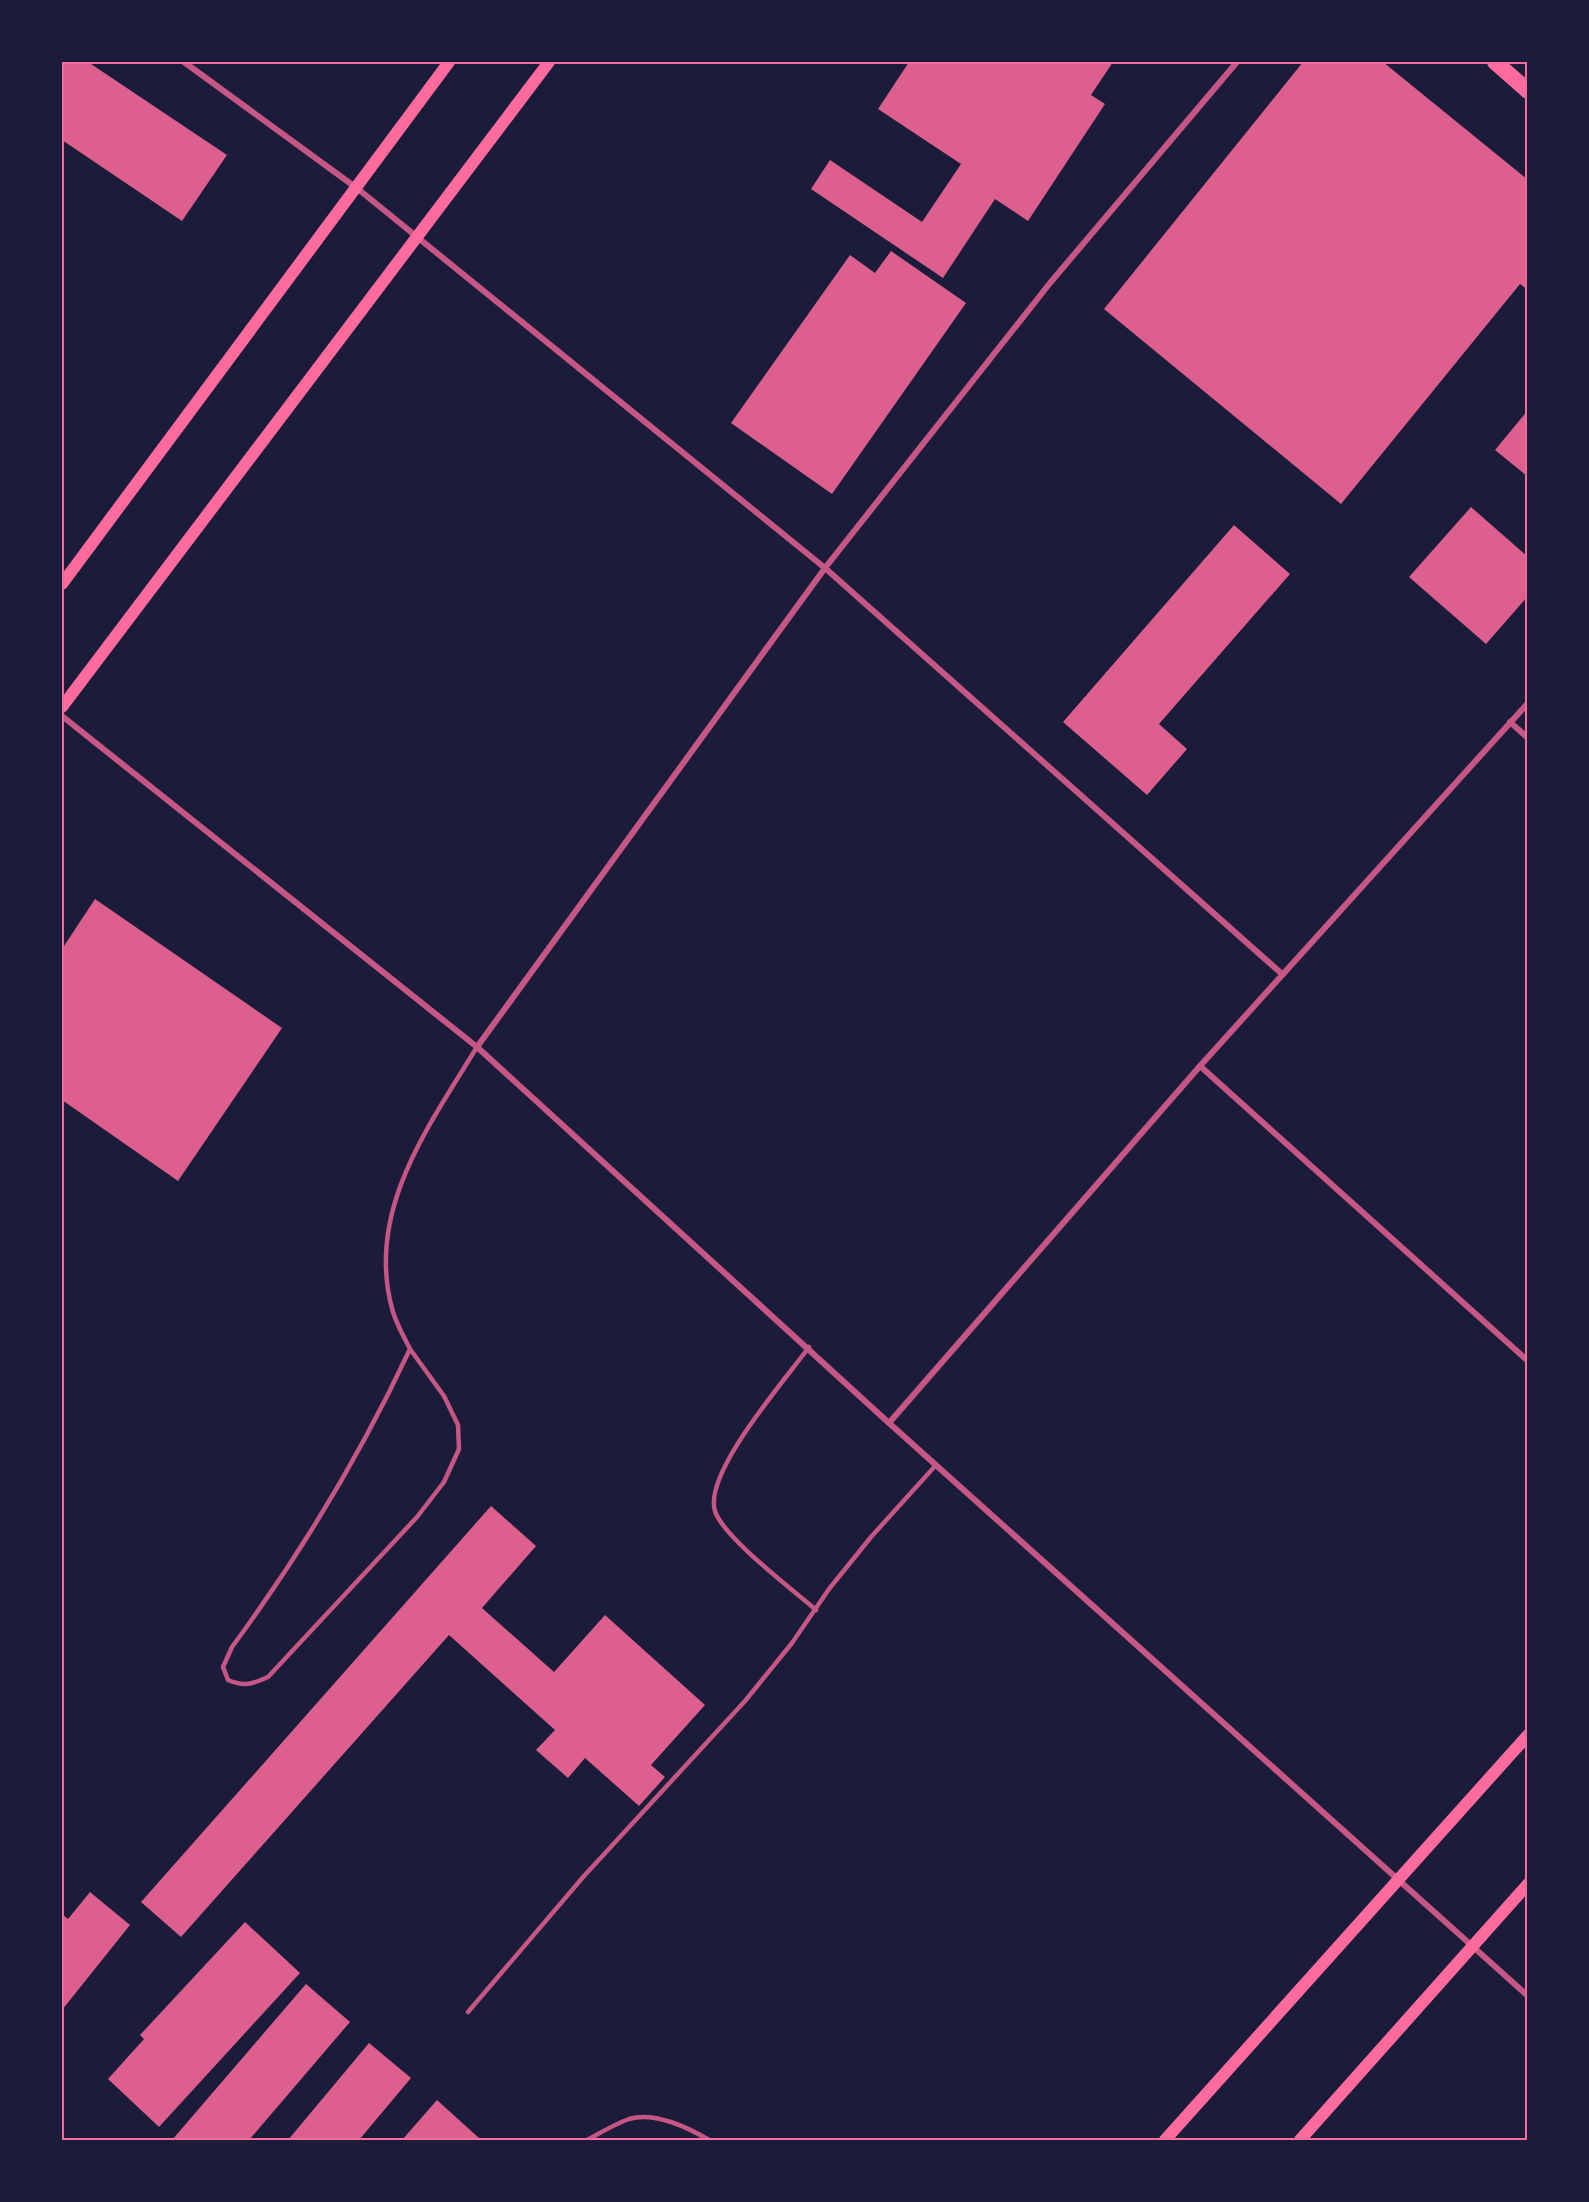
<svg xmlns="http://www.w3.org/2000/svg" width="1589" height="2202" font-family="'Roboto Condensed',sans-serif">
<style>
.building{fill:#dd5f8e}
.lines{fill:none;stroke-linecap:round;stroke-linejoin:round}
.service{stroke:#c65784;stroke-width:4.5}
.minor{stroke:#c65784;stroke-width:6}
.secondary{stroke:#ff6b9d;stroke-width:12}
.trunk{stroke:#ff6b9d;stroke-width:16}
.neatline{fill:none;stroke:#ff6b9d;stroke-width:2}
</style>
<rect width="100%" height="100%" fill="#1b1b3a"/>
<g class="building">
<polygon points="62,62 88,62 227,155 182,221 62,140"/>
<polygon points="909,62 1113,62 1091,95 1105,104 1028,221 995,199 943,278 811,189 830,160 922,222 961,164 878,109"/>
<polygon points="1303,62 1383,62 1528,180 1528,290 1520,284 1341,504 1104,309"/>
<polygon points="891,251 966,303 832,494 731,423 850,255 875,273"/>
<polygon points="1528,410 1528,477 1495,450"/>
<polygon points="1471,507 1528,557 1528,596 1486,644 1409,577"/>
<polygon points="1234,525 1290,574 1159,724 1187,749 1147,795 1063,722"/>
<polygon points="95,899 282,1028 178,1181 62,1100 62,949"/>
<polygon points="491,1506 536,1546 482,1608 554,1672 605,1615 705,1705 651,1765 665,1777 639,1806 585,1758 568,1778 536,1750 555,1730 449,1635 181,1937 141,1902"/>
<polygon points="90,1892 130,1925 62,2010 62,1914 68,1919"/>
<polygon points="245,1922 300,1973 159,2127 108,2079 144,2039 140,2035"/>
<polygon points="306,1984 350,2022 249,2140 172,2140"/>
<polygon points="369,2043 411,2078 359,2140 288,2140"/>
<polygon points="437,2100 480,2139 479,2140 402,2140"/>
</g>
<g class="lines">
<g class="service">
<path d="M 809,1347 C 786,1379 703,1473 715,1511 C 723,1537 793,1590 816,1610"/>
<path d="M 410,1349 L 444,1396 L 458,1425 L 459,1449 L 444,1482 L 417,1517 L 268,1677 C 253,1684 244,1687 228,1680 L 223,1667 L 232,1647 C 302,1552 360,1456 410,1349 C 404,1337 397,1325 393,1312 C 364,1213 428,1127 477,1047"/>
<polyline points="468,2012 584,1876 745,1701 792,1643 829,1589 871,1537 936,1465"/>
<path d="M 587,2140 C 600,2133 615,2124 629,2119 C 654,2111 689,2128 709,2140"/>
</g>
<g class="minor">
<polyline points="184,62 358,189 825,568 1282,974"/>
<polyline points="62,716 477,1047 889,1423 1528,1996"/>
<polyline points="1510,722 1528,738"/>
<polyline points="477,1047 825,568 1050,283 1237,62"/>
<polyline points="1200,1066 1528,1361"/>
<polyline points="889,1423 1200,1066 1528,703"/>
</g>
<g class="secondary">
<polyline points="62,584 449,62"/>
<polyline points="62,707 549,62"/>
<polyline points="1165,2140 1528,1735"/>
<polyline points="1300,2140 1528,1884"/>
</g>
<polyline class="trunk" points="1495,62 1528,91"/>
</g>
<rect width="1589" height="2202" fill="none" stroke="#1b1b3a" stroke-width="126"/>
<rect x="63" y="63" width="1463" height="2076" class="neatline"/>
</svg>
